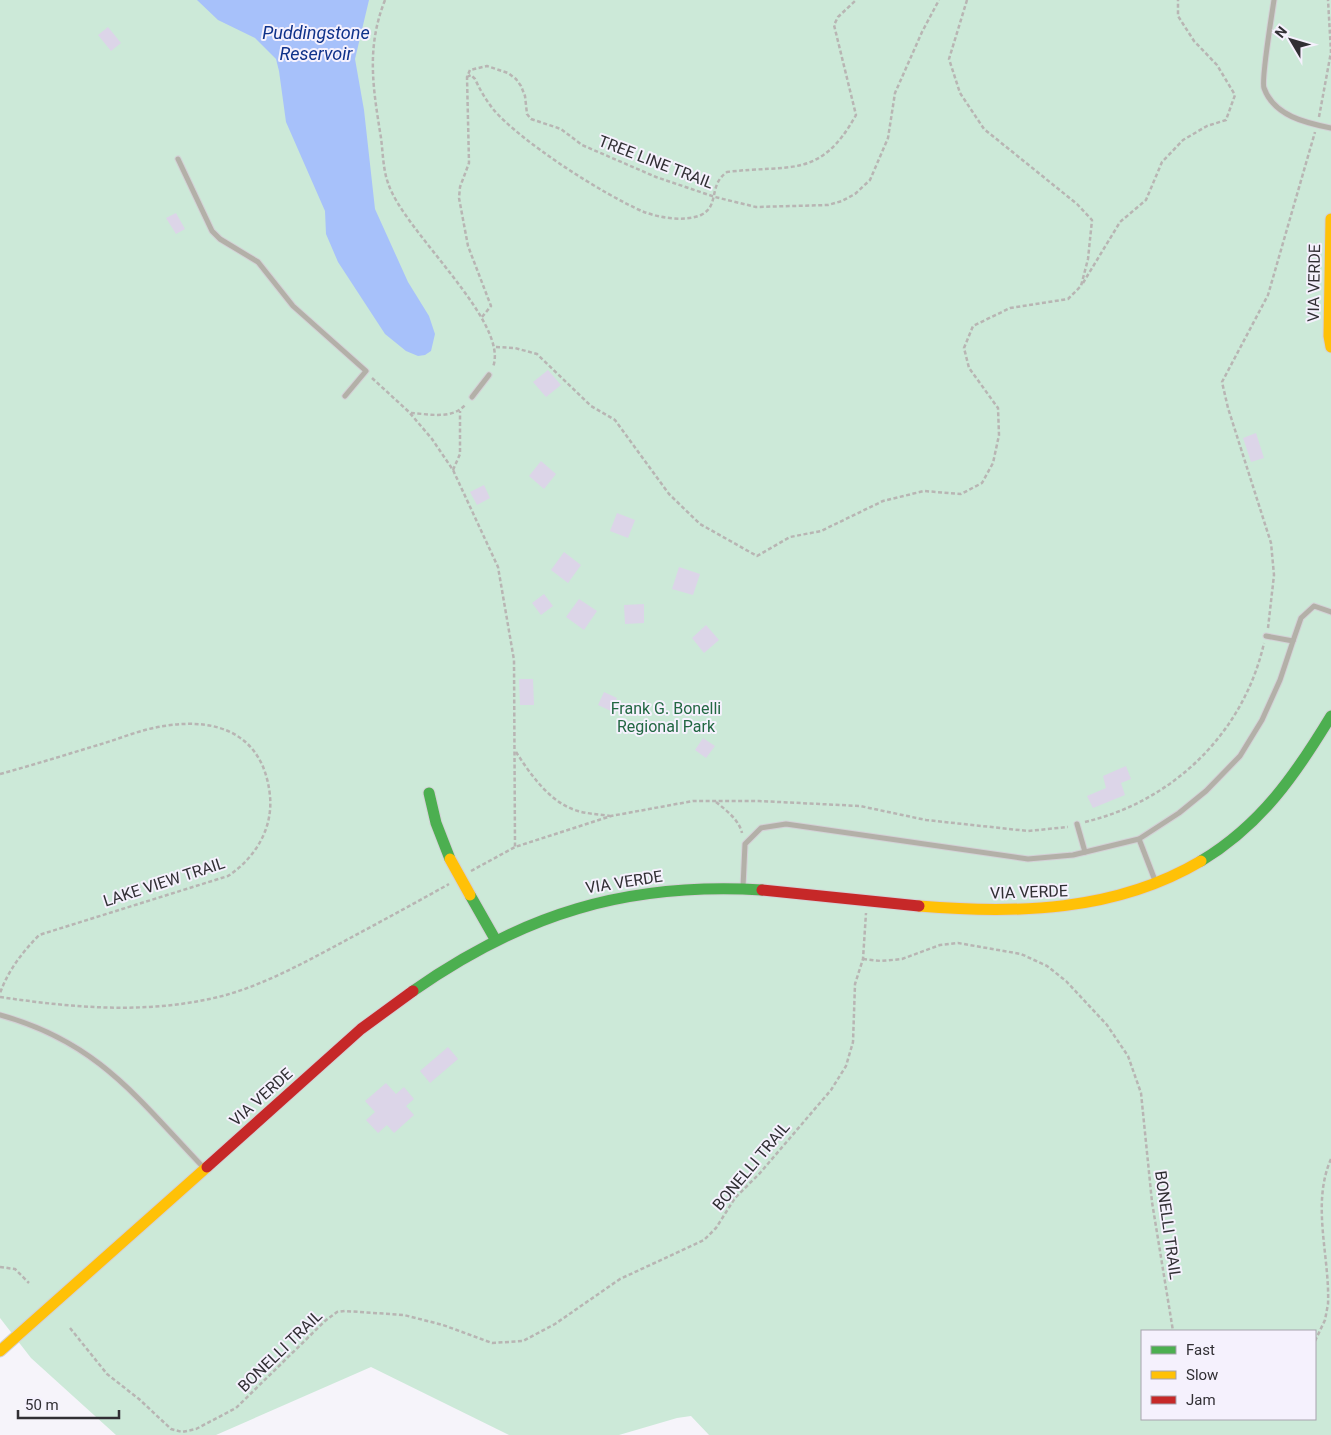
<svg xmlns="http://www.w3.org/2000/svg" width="1331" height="1435" font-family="Roboto,sans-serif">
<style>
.green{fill:#cce9d8;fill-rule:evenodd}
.water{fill:#a7c1fa}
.building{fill:#dcd5e8}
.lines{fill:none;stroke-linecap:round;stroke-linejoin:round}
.lane-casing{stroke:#d3d1d6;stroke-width:7}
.fast-casing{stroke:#d3d1d6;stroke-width:13}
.slow-casing{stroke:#d3d1d6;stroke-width:13}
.jam-casing{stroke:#d3d1d6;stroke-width:13}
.path{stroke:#b8b5b3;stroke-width:2.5;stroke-dasharray:4 2.5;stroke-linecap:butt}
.lane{stroke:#b3b0a8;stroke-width:5}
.fast{stroke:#4caf50;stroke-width:11}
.slow{stroke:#ffc107;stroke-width:11}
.jam{stroke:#c62828;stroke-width:11}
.slow-bridge-casing{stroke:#d3d1d6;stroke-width:13;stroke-linecap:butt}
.slow-bridge{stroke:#ffc107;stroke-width:11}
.labels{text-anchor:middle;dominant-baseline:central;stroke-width:4;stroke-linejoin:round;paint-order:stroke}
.street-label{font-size:16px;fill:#312f34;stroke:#f5f1fd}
.park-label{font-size:16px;fill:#226742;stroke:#f5f1fd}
.water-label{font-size:18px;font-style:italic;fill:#0f328a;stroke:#f5f1fd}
</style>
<rect width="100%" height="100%" fill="#f6f4fa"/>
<path class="green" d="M 0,0 L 1331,0 L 1331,1435 L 709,1435 L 691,1416 L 677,1418 L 619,1435 L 509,1435 L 371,1367 L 216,1435 L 116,1435 L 31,1358 L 0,1318 ZM 1142,1331 L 1315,1331 L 1315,1419 L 1142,1419 Z"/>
<polygon class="water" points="197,0 369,0 355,59 364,110 375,209 408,282 429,316 435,334 431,351 425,355 418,356 406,351 385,334 338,262 326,234 325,211 286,122 279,71 276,59 255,38 218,20"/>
<g class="building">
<polygon points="108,27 121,43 111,51 98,35"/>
<polygon points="176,213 185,229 176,234 166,218"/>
<polygon points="548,370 561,385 546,397 533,382"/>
<polygon points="1256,433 1264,458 1251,462 1243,438"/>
<polygon points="541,461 556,474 544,489 529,476"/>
<polygon points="484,485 490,498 477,505 470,492"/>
<polygon points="617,513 635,520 628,538 610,531"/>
<polygon points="564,552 581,565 568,583 551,570"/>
<polygon points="679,567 700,574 693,595 672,589"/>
<polygon points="544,594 553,606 541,615 532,603"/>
<polygon points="579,599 597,611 584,630 566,617"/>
<polygon points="644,604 644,623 625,624 624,605"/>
<polygon points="706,625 719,640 704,653 692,638"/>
<polygon points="519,679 533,679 534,705 520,705"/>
<polygon points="604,692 617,698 611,711 598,705"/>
<polygon points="703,738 715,746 706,758 695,750"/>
<polygon points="1126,766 1131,779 1121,783 1125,795 1093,808 1087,796 1106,788 1103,776"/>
<polygon points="448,1047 458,1059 430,1083 420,1071"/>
<polygon points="386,1083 396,1094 404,1087 414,1099 406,1106 414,1115 394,1133 387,1125 378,1133 366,1120 375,1112 365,1101"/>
</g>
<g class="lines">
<g class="lane-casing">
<g id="lane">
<path d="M 1274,0 C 1272,14 1261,80 1264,88 C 1274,116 1306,123 1331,128"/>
<polyline points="178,159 212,231 220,239 258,262 293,306 366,371 345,396"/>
<polyline points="472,397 489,375"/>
<polyline points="1293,641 1301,618 1314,606 1331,612"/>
<polyline points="1077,824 1085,852"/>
<polyline points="1139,839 1156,883"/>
<polyline points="743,887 745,844 761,828 786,824 1028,859 1073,855 1139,839 1179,813 1206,791 1240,756 1262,720 1280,680 1293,641 1266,636"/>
<path d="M 0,1015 C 98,1042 137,1098 204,1168"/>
</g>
</g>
<g class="fast-casing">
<g id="fast">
<polyline points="429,793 436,823 450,859"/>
<path d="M 1201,861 C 1261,825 1296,774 1331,716"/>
<polyline points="470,895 495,939"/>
<path d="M 413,991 C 523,914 626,882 762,890"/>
</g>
</g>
<g class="slow-casing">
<g id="slow">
<polyline points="1331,219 1329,336 1331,347"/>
<path d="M 919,906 C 1016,914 1115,912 1201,861"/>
<polyline points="0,1351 207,1167"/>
</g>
</g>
<g class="jam-casing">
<g id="jam">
<polyline points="762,890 919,906"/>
<polyline points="207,1167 361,1029 413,991"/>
</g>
</g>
<g class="path">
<path d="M 385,0 C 366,48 373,88 381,138 C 383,153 383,169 388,183 C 404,232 510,322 493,367"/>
<path d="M 467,77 L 471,75 L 475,79 C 480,90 486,100 493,109 C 521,142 604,195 644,212 C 661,218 684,222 701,215 C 720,206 708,185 727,172 C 790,164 820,180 856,115 L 834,25 L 838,17 L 856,0"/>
<polyline points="1319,117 1331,52 1328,0"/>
<polyline points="1083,283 1120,222 1146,200 1162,162 1183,140 1207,126 1226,120 1235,95 1217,65 1194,41 1178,16 1178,0"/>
<polyline points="482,317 491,306 468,246 459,198 460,187 469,163 467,77 470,70 487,66 508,73 516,79 521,86 525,96 527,114 531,119 561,129 582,145 656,177 715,197 756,207 828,205 842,201 855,194 870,180 888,138 895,93 922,32 939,0"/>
<polyline points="496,347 515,348 537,354 591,406 615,420 669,494 700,524 757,556 790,537 821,531 883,501 924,491 961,494 982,483 993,463 999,435 998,408 969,368 964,348 973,326 1010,308 1068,299 1081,286 1088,259 1092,220 1077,204 984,129 960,93 949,59 967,0"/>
<polyline points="372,378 409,412 432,439 453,470 498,567 514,660 515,847"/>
<path d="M 411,413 C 429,414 453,420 466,404"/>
<polyline points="453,470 460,454 460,411"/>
<polyline points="1268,628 1274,575 1271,543 1228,408 1222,382 1268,295 1315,132"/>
<path d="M 516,752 C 531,775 550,803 578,811 C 588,814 599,814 610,816"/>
<path d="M 0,774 C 33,765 65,755 98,745 C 119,739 142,729 164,726 C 219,717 264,735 270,796 C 273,829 255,858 228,876 L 39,935 C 22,953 9,969 0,993"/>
<path d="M 716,802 C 727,811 739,820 742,833"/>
<path d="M 1085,822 C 1174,801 1244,732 1264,643"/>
<polyline points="471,871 515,847 611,816 693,801 759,801 860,806 926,820 1028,831 1068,827"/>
<polyline points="863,959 881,961 902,959 940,945 958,943 1021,954 1047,966 1066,981 1107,1025 1128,1056 1141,1093 1152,1202 1173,1331"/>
<path d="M 0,997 C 75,1008 151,1015 226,995 C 261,985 294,968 326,951 C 367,929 408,907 449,884"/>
<polyline points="0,1267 15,1269 29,1283"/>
<polyline points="70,1328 107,1374 139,1399 171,1429 182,1432 196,1429 236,1408 325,1321 337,1312 345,1311 404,1315 443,1325 492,1343 523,1341 555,1324 620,1279 704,1240 716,1228 735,1198 760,1173 831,1090 846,1066 853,1042 855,984 863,959 866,913"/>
<path d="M 1315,1341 L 1325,1320 L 1328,1304 C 1330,1257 1311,1204 1331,1159"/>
</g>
<use href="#lane" class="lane"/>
<use href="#fast" class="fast"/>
<use href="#slow" class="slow"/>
<use href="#jam" class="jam"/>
<g class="slow-bridge-casing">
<polyline id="slow-bridge" points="450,859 470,895"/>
</g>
<use href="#slow-bridge" class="slow-bridge"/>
</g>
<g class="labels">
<g class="street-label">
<text transform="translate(656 162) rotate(21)">TREE LINE TRAIL</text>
<text transform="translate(1314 283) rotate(-89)">VIA VERDE</text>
<text transform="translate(164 882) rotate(-18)">LAKE VIEW TRAIL</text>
<text transform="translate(624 882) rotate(-9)">VIA VERDE</text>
<text transform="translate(1029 892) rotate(-2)">VIA VERDE</text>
<text transform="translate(261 1097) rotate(-42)">VIA VERDE</text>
<text transform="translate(751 1166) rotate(-50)">BONELLI TRAIL</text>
<text transform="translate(1168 1225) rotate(82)">BONELLI TRAIL</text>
<text transform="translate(280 1351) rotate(-44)">BONELLI TRAIL</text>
</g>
<g class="park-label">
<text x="666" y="708">Frank G. Bonelli<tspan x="666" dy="18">Regional Park</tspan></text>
</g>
<g class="water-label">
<text x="316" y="32">Puddingstone<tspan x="316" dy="21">Reservoir</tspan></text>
</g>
</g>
<rect x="1141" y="1330" width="175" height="90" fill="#f5f1fd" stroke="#a7a3ad"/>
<rect x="1151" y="1346" width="25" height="8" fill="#4caf50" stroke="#a7a3ad"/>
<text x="1186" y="1355" font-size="15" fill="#312f34">Fast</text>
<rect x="1151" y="1371" width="25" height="8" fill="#ffc107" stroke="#a7a3ad"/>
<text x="1186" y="1380" font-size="15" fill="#312f34">Slow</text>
<rect x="1151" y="1396" width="25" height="8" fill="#c62828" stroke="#a7a3ad"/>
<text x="1186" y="1405" font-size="15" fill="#312f34">Jam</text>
<g transform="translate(1291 40) rotate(308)" stroke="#f5f1fd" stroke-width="4" paint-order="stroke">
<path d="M0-4L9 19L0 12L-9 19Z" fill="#312f34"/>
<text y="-8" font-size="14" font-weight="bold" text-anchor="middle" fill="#312f34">N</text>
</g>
<path d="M18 1410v8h101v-8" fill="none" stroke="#312f34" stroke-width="2.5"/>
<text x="25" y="1410" font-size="15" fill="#312f34" stroke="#f5f1fd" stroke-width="4" paint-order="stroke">50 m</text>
</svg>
